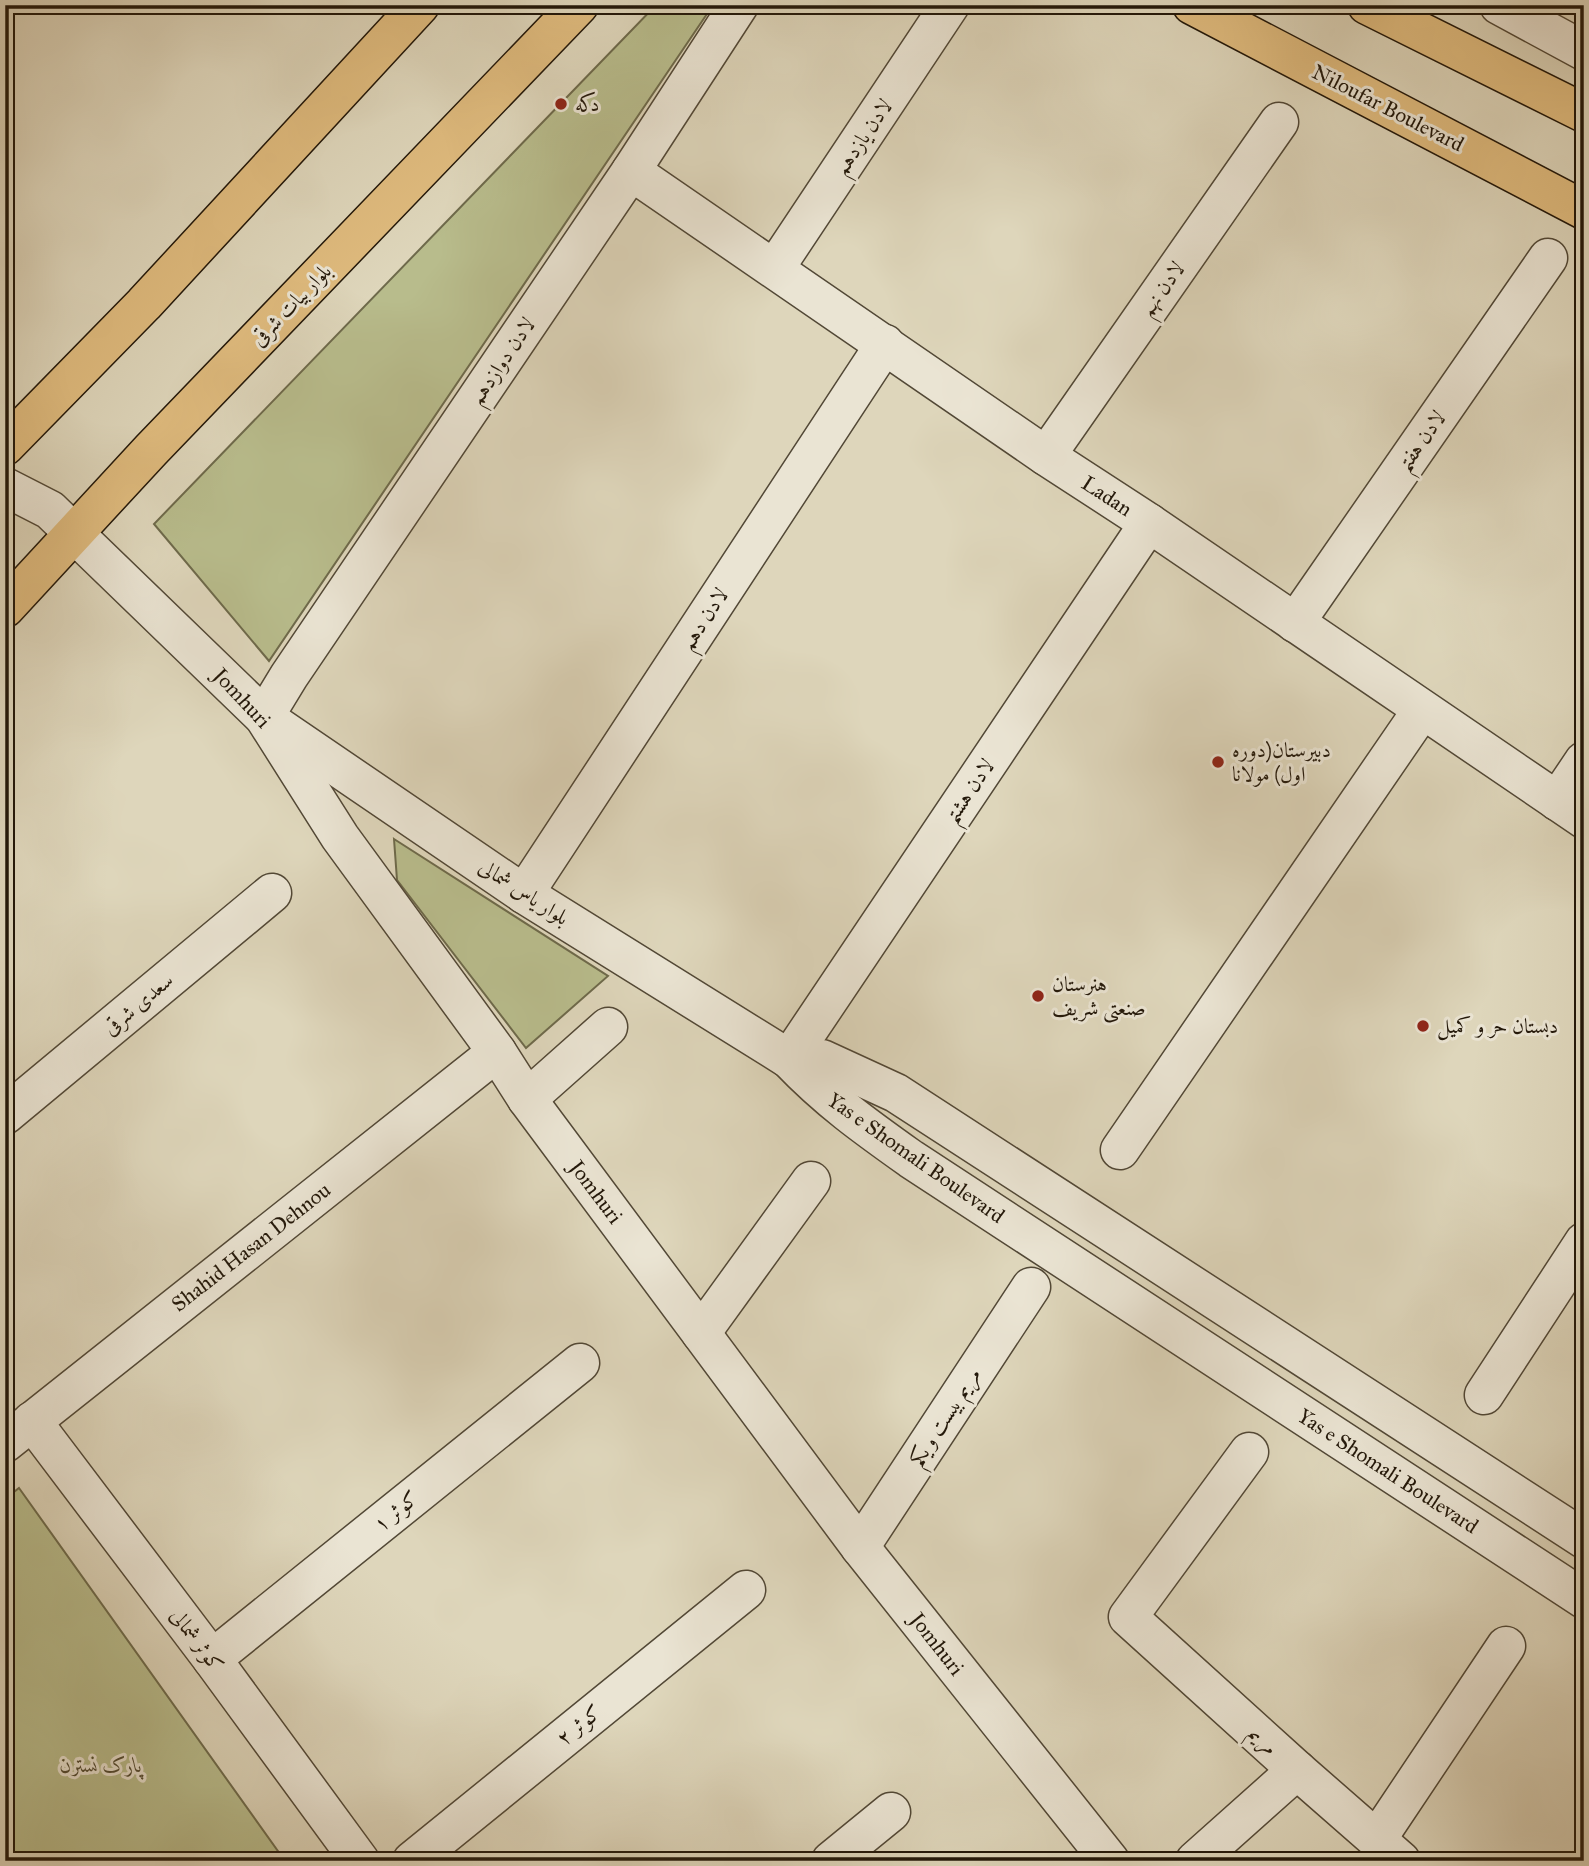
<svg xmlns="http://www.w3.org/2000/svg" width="1589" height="1866" font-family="'IM FELL Great Primer',Amiri,serif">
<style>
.green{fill:#b8bc8c;stroke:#6e6a4b;stroke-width:2}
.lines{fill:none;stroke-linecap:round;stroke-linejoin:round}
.minor-casing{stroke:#524836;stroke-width:41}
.major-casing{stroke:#23180a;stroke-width:41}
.minor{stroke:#eae4d3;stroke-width:38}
.major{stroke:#dfbb7e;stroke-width:38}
.poi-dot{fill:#8f2418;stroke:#eae4d3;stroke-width:2.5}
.labels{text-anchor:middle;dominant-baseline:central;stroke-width:6;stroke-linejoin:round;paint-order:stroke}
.poi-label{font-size:21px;fill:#23180a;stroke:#eae4d3;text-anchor:start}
.street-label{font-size:21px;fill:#23180a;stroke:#eae4d3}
.park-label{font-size:21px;font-style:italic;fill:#504931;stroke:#eae4d3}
</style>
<rect width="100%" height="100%" fill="#ded6bb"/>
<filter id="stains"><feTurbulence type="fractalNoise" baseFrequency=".00286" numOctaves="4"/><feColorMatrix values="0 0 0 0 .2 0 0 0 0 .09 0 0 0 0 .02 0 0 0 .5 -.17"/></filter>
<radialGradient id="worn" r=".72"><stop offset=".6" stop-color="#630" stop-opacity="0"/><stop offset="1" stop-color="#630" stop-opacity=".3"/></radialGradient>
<g class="green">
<polygon points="656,5 713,5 269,661 154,524"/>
<polygon points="394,839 608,976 526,1048 397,880"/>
<polygon points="19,1488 285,1861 5,1861 5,1499"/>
</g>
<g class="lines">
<g class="minor-casing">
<g id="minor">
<path d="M 739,5 L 631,171 L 289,676 L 264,717 L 524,894 L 789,1059 C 828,1100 866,1127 911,1159 L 1584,1599"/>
<polyline points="1499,5 1584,51"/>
<polyline points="631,171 1046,456 1149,523 1584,819"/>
<polyline points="775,268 950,5"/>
<polyline points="1046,456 1279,122"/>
<polyline points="5,487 50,510 264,717 340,837 497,1052 527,1099 860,1547 1110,1861"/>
<polyline points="1295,623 1548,258"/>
<polyline points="1557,801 1584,761"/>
<polyline points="524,894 885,344"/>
<polyline points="789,1059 822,1059 896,1093 1584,1539"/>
<polyline points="789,1059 1149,523"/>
<polyline points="527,1099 608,1027"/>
<polyline points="5,1115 272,893"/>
<polyline points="1120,1150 1422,710"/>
<polyline points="701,1333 811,1181"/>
<polyline points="1484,1395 1584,1242"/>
<polyline points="32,1421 212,1659 360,1861"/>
<polyline points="5,1443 497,1052"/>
<polyline points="1249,1452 1128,1617 1297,1770 1401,1861"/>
<polyline points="860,1547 1031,1287"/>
<polyline points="212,1659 580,1363"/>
<polyline points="1377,1839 1506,1646"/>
<polyline points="412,1861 746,1590"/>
<polyline points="831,1861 891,1812"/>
<polyline points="1195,1861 1297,1770"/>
</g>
</g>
<g class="major-casing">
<g id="major">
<polyline points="1192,5 1584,210"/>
<polyline points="1367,5 1584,113"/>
<polyline points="5,446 144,304 420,5"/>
<polyline points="5,608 151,450 579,5"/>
</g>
</g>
<use href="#minor" class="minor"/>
<use href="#major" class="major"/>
</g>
<g class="poi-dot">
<circle cx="561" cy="104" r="7"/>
<circle cx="1218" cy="762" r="7"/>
<circle cx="1038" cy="996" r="7"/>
<circle cx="1423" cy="1026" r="7"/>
</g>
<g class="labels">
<g class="poi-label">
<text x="575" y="104">دکه</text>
<text x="1232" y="750">دبیرستان(دوره<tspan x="1232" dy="24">اول) مولانا</tspan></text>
<text x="1052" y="984">هنرستان<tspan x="1052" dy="24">صنعتی شریف</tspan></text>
<text x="1437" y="1026">دبستان حر و کمیل</text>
</g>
<g class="street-label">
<text transform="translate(1388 108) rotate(27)">Niloufar Boulevard</text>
<text transform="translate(863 137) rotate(-56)">لادن یازدهم</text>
<text transform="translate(1162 289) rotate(-55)">لادن نهم</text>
<text transform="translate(291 305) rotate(-46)">بلوار بیات شرقی</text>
<text transform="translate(502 361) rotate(-56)">لادن دوازدهم</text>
<text transform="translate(1421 441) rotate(-55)">لادن هفتم</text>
<text transform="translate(1107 496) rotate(33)">Ladan</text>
<text transform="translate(704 619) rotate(-57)">لادن دهم</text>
<text transform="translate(242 698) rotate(47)">Jomhuri</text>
<text transform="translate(969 791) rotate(-56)">لادن هشتم</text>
<text transform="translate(524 892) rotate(33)">بلوار یاس شمالی</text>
<text transform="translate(138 1004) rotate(-40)">سعدی شرقی</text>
<text transform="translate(916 1158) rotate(35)">Yas e Shomali Boulevard</text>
<text transform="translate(596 1192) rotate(53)">Jomhuri</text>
<text transform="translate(251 1247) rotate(-38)">Shahid Hasan Dehnou</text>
<text transform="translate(945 1417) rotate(-57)">مریم بیست و یکم</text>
<text transform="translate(1388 1471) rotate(33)">Yas e Shomali Boulevard</text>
<text transform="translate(396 1511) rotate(-39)">کوثر ۱</text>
<text transform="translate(197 1640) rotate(53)">کوثر شمالی</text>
<text transform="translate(937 1644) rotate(52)">Jomhuri</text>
<text transform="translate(579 1725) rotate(-39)">کوثر ۲</text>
<text transform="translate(1263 1740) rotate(42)">مریم</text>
</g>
<g class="park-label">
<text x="101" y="1765">پارک نسترن</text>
</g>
</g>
<rect width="1589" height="1866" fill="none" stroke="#ded6bb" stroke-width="28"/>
<rect x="7" y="7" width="1575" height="1852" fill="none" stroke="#23180a" stroke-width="3.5"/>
<rect x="14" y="14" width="1561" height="1838" fill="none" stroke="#23180a" stroke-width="2"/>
<rect width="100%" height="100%" filter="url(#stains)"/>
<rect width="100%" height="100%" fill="url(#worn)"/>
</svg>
